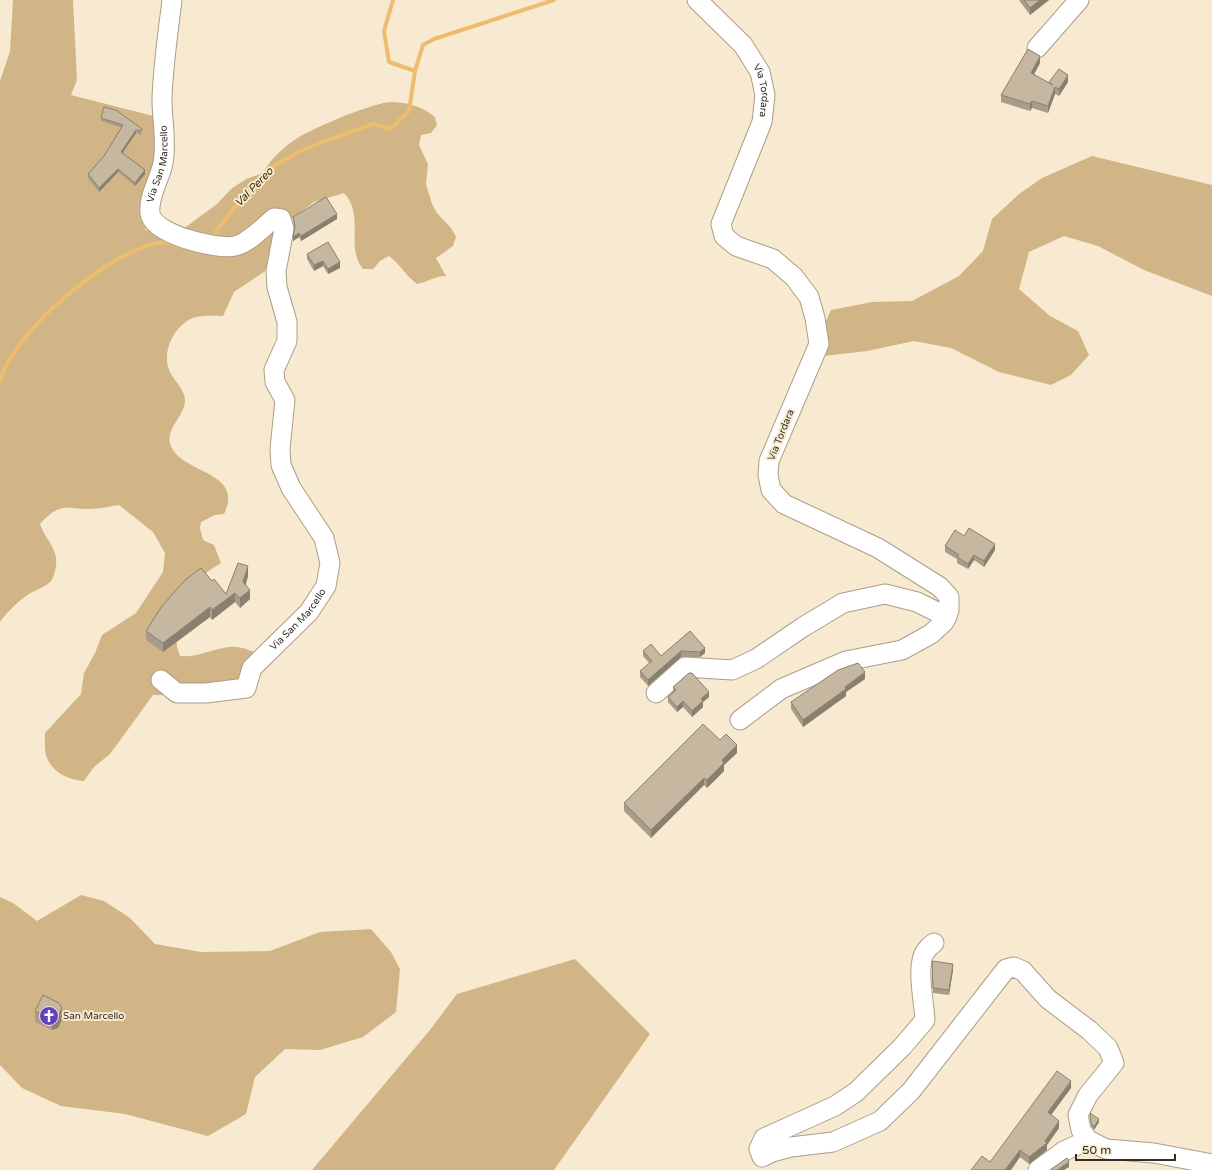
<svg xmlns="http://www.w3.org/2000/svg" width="1212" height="1170" font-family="'Varela Round',sans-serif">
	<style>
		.green { fill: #d1b586 }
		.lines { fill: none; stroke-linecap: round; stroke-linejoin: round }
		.stream { stroke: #ebbd6d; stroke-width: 4 }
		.minor-casing { stroke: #ac9e87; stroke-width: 21 }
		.minor { stroke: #fff; stroke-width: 19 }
		.wall { fill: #a99d8a }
		.shaded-wall { fill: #8a8070 }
		.building { fill: #c5b7a0; stroke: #8a8070 }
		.labels { text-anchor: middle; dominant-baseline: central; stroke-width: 4; stroke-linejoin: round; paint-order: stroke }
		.street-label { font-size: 10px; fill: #342f25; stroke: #f8e9d1 }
		.poi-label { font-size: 10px; fill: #342f25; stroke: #f8e9d1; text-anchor: start }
		.water-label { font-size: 11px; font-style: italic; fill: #3f2d08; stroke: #f8e9d1 }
	</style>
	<rect width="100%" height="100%" fill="#f8e9d1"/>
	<g class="green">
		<path d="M13 0H73L77 80 71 95 165 119 175 151 145 230 179 232 217 204 231 189 246 179 263 173C270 159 286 145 299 137 316 127 376 101 393 102 411 103 422 107 435 117L437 125 431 133 421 135 419 145 428 164 426 184 432 204 437 213 451 228 456 237 453 246 436 258 446 276C435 276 428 282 417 284 406 276 400 264 389 256L380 261 373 269H363C345 248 365 215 344 193L314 202 279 228 280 261 234 292 223 316C214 316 201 315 193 318 173 326 160 355 171 374 176 383 185 390 185 401 185 416 164 429 171 446 182 474 245 471 224 514L215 515 201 522 200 528 203 540 214 545 221 563 207 572 202 590 176 630 177 647 180 656C198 658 211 649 229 647 240 646 250 650 259 654L266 669 237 695H153L110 754 94 767 84 781C69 780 53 773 47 758 44 750 45 740 45 733L81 694 84 673 95 653 102 635 136 613 163 572 165 553 153 532 119 505C110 506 100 509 91 509 65 509 61 501 40 524 44 536 53 544 56 557 57 563 55 576 51 581 46 587 35 590 29 594 17 602 8 611 0 622V81L10 51Z"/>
		<polygon points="1092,156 1212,185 1212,296 1144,270 1098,246 1064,236 1029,252 1019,289 1050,316 1078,331 1089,355 1071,375 1051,385 999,372 951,348 914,341 867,351 824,356 822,330 831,310 872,302 912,301 959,276 983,251 992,219 1019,194 1042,178"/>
		<polygon points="81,895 104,901 130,918 155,944 201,952 270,951 320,932 371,929 391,952 400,969 396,1012 363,1037 320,1050 285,1049 255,1077 246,1114 208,1136 125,1114 61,1106 22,1088 0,1065 0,897 13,903 37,921"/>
		<polygon points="575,959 650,1034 554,1170 312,1170 430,1030 457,994"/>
	</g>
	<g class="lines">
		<g class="stream">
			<polyline points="393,0 384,31 389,62 415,71"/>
			<polyline points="212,241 217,230 236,206 276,165 298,152 320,143 373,124 390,129 409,111 415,71 423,45 434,39 554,0"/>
			<path d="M0 381C15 330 106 254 157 243 163 242 170 243 176 244"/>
		</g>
		<defs>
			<g id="minor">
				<path id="s1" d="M697 0 743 45 760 72 765 95 762 122 721 224 724 236 736 246 773 259 794 277 809 297 815 318 819 344 769 461 768 475 771 490 784 504 878 548 940 587 949 597V610L944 622 931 634 902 650 846 661 781 689 740 720"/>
				<polyline points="1037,48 1079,0"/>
				<path id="s2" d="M161 680 177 693H206L246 688 252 668 309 612 326 586 330 563 324 538 291 488 281 465 280 449 285 400 275 382 274 370 287 341V322L277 287 276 271 284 229 281 219 274 218C263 227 249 243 235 246 216 250 152 234 150 213 148 196 160 179 163 163 167 142 162 120 162 99 163 66 168 33 172 0"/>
				<polyline points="656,693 685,667 732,670 756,659 803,627 843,603 885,594 917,602 947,617"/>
				<path d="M934 943C931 945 927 949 925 952 916 967 924 1001 925 1020L902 1047 856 1092 835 1106 764 1138 759 1149 762 1157 772 1152 791 1147 833 1142 880 1121 911 1091 1006 969 1014 967 1023 971 1048 999 1089 1030 1108 1048 1114 1063 1088 1095 1078 1115 1081 1130 1088 1140 1106 1149 1154 1153 1212 1164"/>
				<polyline points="1038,1170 1064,1151 1088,1140"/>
			</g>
		</defs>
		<use href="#minor" class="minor-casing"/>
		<use href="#minor" class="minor"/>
	</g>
	<g class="wall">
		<polygon points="1019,0 1049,0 1030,15"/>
		<polygon points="1040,63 1034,74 1049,83 1068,82 1059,96 1055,94 1048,113 1032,108 1030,111 1001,102 1001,95"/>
		<polygon points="104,107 142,132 141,135 136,133 123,153 145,174 135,186 118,172 99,192 88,178 88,174 104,156 122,128 101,121 101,118"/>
		<polygon points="293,217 337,219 301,241 299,237 293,241 294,228"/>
		<polygon points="307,254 340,268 328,274 323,266 314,271 307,259"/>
		<polygon points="964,536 995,550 984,567 974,560 968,569 957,563 957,559 945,552 945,546"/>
		<polygon points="248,576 246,584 250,599 240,608 235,602 212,620 210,617 163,652 146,640 146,631 226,594"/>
		<polygon points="690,631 705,653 700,657 681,657 648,686 640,677 640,671 650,664 643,656 643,651 661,656"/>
		<polygon points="865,679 846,692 846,696 803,727 791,709 791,702"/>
		<polygon points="673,687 709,697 703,702 703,707 692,717 683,707 677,712 668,702 668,697 673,692"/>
		<polygon points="720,740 737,753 724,765 724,771 707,788 704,785 651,838 624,811 624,803"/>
		<polygon points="932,961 953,970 949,995 933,993"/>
		<polygon points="35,1011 62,1019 58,1028 52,1030 35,1022"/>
		<polygon points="1071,1088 1051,1115 1059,1128 1047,1145 1047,1150 1029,1164 1020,1157 990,1162"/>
		<polygon points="1090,1113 1099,1122 1094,1130 1091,1126"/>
	</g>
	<g class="shaded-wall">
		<polygon points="1040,0 1049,0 1030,15 1030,8"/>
		<polygon points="1040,56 1040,63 1031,80 1031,73"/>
		<polygon points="1068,75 1068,82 1059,96 1059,89"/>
		<polygon points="1055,87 1055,94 1048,113 1048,106"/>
		<polygon points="1032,101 1032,108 1030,111 1030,104"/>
		<polygon points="136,130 136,133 121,155 121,152"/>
		<polygon points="118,169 118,172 99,192 99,188"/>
		<polygon points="145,170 145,174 135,186 135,183"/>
		<polygon points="337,214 337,219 301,241 301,236"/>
		<polygon points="299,233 299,237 293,241 293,237"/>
		<polygon points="323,261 323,266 314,271 314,265"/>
		<polygon points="340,262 340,268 328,274 328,269"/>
		<polygon points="995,544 995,550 984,567 984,561"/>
		<polygon points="974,555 974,560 968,569 968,564"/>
		<polygon points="248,566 248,576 243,592 243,582"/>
		<polygon points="250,590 250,599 240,608 240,598"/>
		<polygon points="235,593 235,602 212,620 212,610"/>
		<polygon points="210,607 210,617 163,652 163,643"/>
		<polygon points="705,648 705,653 700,657 700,652"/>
		<polygon points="681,651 681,657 648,686 648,680"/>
		<polygon points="865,672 865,679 846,692 846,696 803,727 803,720 845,687"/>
		<polygon points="709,692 709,697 703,702 703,707 692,717 692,711 701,699"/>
		<polygon points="683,701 683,707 677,712 677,707"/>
		<polygon points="737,745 737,753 724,765 724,771 707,788 707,780 722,760"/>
		<polygon points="704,778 704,785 651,838 651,830"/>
		<polygon points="953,964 953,970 949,995 949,990"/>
		<polygon points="62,1008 62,1019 58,1028 52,1030 52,1019"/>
		<polygon points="1071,1081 1071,1088 1048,1119 1048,1112"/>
		<polygon points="1099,1119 1099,1122 1094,1130 1094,1127"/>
		<polygon points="1059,1121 1059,1128 1047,1145 1047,1150 1029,1164 1029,1157 1045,1141"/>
		<polygon points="1020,1150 1020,1157 1011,1170 1005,1170"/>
		<polygon points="1069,1162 1069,1167 1064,1170 1057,1170"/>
	</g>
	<g class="building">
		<polygon points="1024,0 1040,0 1030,8"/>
		<polygon points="1028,49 1040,56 1031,73 1053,85 1049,82 1059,69 1068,75 1059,89 1055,87 1048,106 1032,101 1030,104 1001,95"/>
		<polygon points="104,107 116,110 142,129 141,131 136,130 121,152 145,170 135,183 118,169 99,188 88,174 104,156 123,125 101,118"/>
		<polygon points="326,197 337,214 301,236 299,233 293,237 295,226 293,217"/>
		<polygon points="328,242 340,262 328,269 323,261 314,265 307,254"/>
		<polygon points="969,528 995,544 984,561 974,555 968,564 957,557 959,555 945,546 955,530 964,536"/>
		<polygon points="238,563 248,566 243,582 250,590 240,598 235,593 212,610 210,607 163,643 146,631 162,606 185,580 201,568 212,581 214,579 226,594"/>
		<polygon points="690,631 705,648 700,652 681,651 648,680 640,671 652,661 643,651 651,644 661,656"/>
		<polygon points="858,663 865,672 845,687 846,689 803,720 791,702 838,670"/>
		<polygon points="689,673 692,673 709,692 701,699 703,701 692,711 683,701 677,707 668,697 676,690 673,687"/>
		<polygon points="703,724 720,740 726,734 737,745 722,760 724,763 707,780 704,778 651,830 624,803"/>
		<polygon points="932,961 953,964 949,990 933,988"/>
		<polygon points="43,995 59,1003 62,1008 58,1017 52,1019 35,1011"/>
		<polygon points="1057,1071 1071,1081 1048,1112 1059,1121 1045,1141 1047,1143 1029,1157 1020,1150 1005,1170 971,1170 982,1156 990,1162"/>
		<polygon points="1090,1113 1099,1119 1094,1127 1091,1123"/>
		<polygon points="1067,1158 1069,1162 1057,1170 1050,1170"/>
	</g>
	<defs>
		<symbol id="church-disc" viewBox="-11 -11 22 22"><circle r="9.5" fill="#6242ba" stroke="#f8e9d1"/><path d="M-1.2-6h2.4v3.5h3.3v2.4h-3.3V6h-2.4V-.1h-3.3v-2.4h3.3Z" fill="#fff"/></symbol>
	</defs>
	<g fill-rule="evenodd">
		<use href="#church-disc" x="38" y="1005" width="22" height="22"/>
	</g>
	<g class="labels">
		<g class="street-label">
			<text stroke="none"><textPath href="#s1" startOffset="115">Via Tordara</textPath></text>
			<text stroke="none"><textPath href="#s2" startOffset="812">Via San Marcello</textPath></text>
			<text transform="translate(781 435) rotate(-68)">Via Tordara</text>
			<text stroke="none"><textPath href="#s2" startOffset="178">Via San Marcello</textPath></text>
		</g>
		<g class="poi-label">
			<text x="63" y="1016">San Marcello</text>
		</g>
		<g class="water-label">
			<text transform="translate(254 187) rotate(-46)">Val Pereo</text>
		</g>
	</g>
	<path d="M1076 1154v6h99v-6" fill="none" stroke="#342f25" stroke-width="2"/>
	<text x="1082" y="1154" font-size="12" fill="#342f25" stroke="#f8e9d1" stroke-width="3" paint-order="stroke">50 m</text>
</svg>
